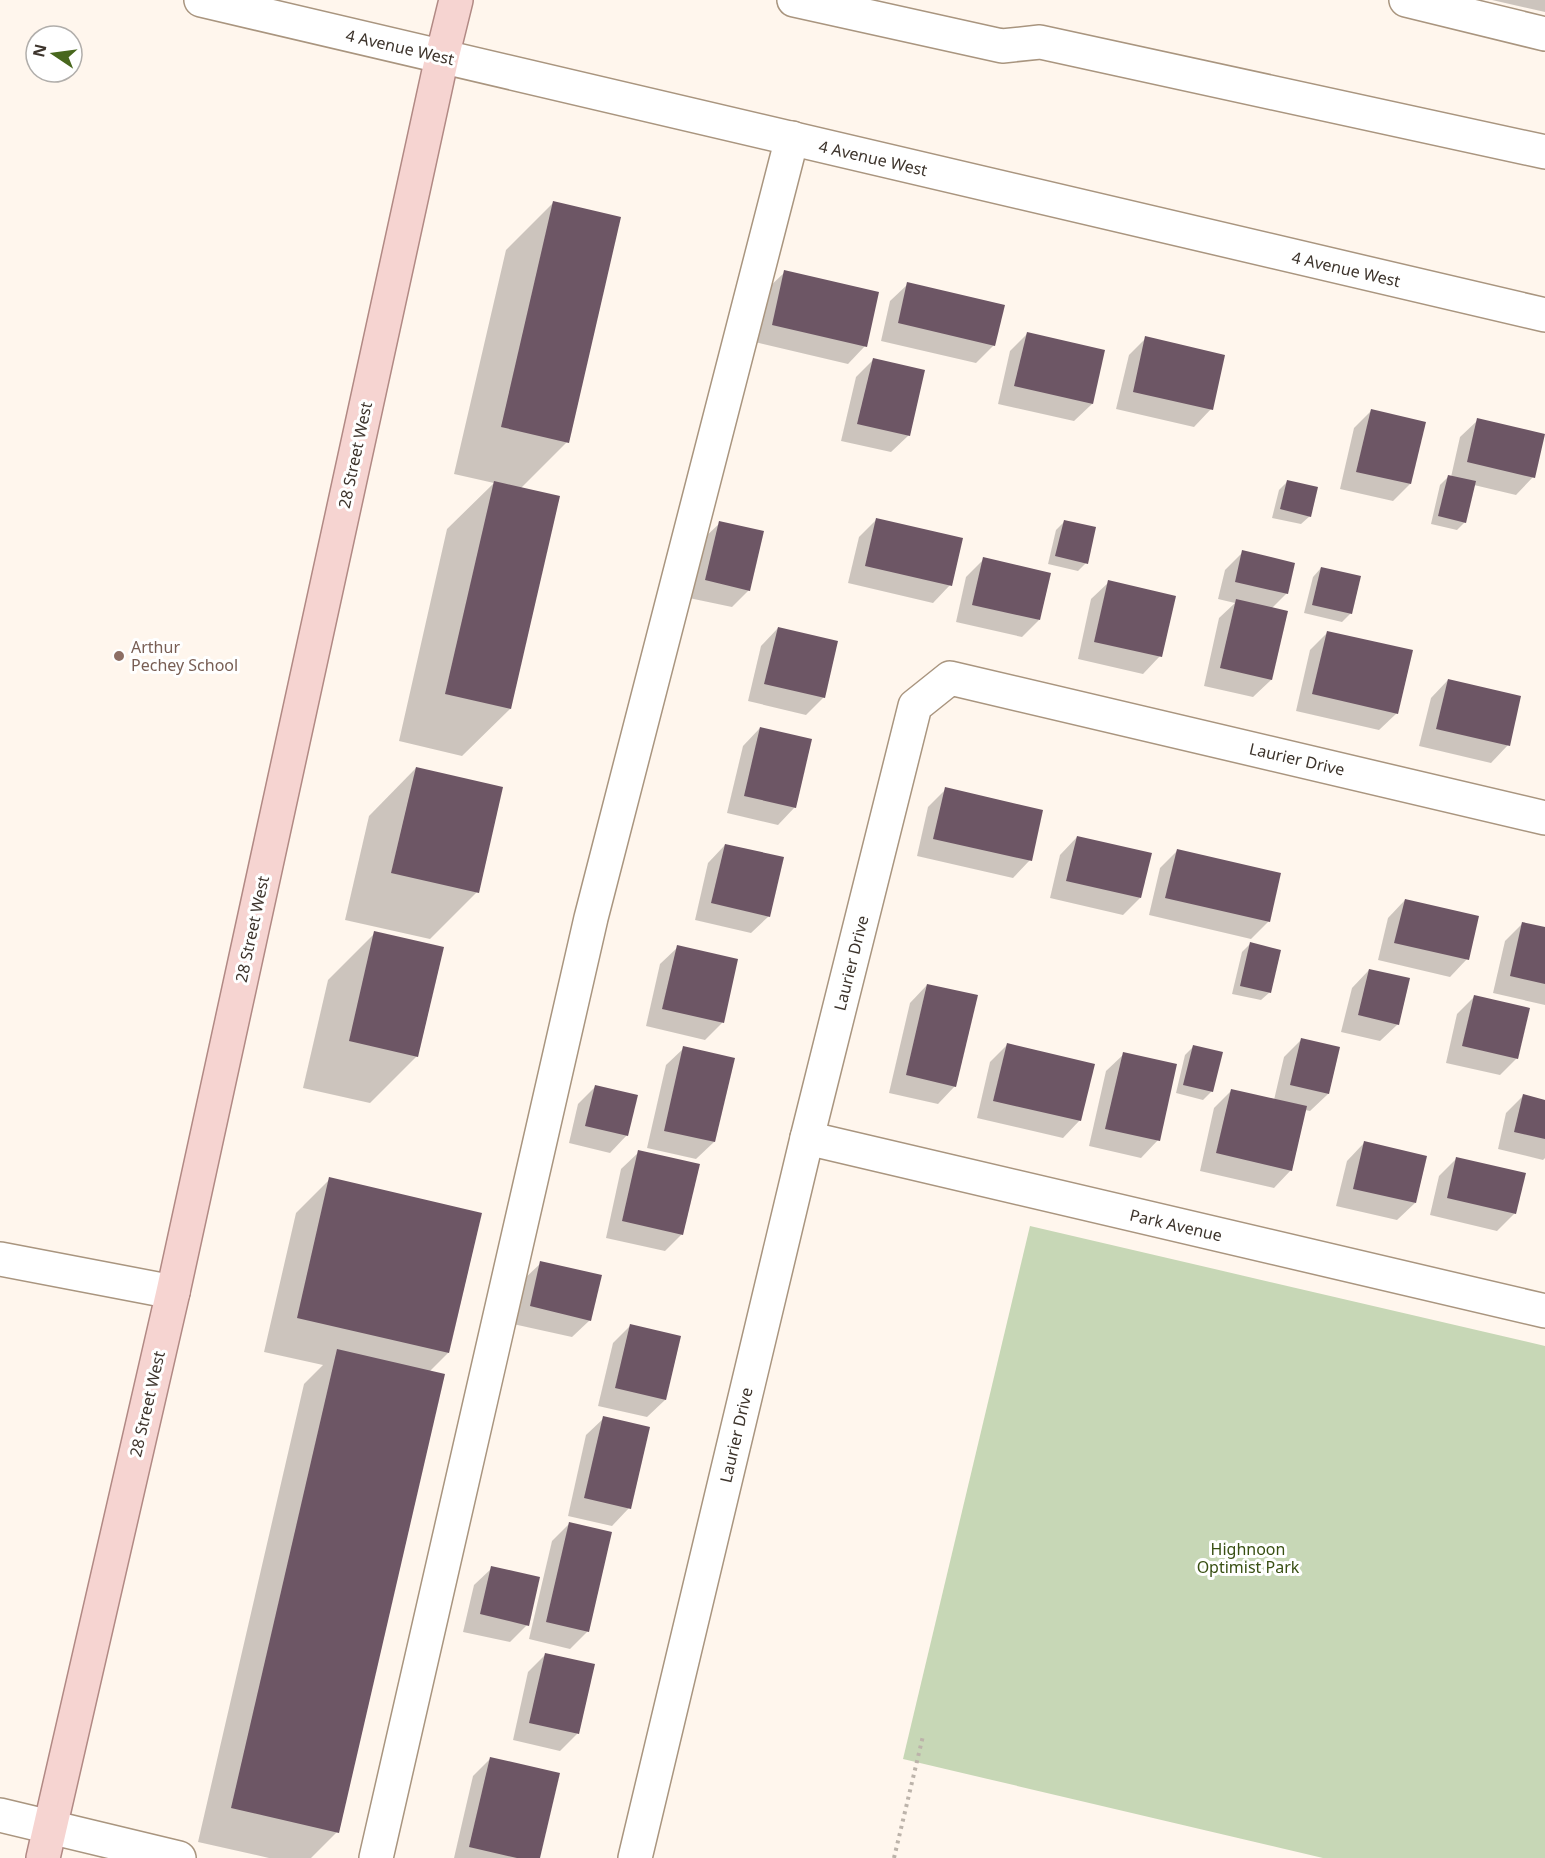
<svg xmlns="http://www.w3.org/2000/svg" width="1545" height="1858" font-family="'Noto Sans',sans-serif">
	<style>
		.green { fill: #c7d7b6 }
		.shadow { fill: #0003 }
		.building { fill: #6d5665 }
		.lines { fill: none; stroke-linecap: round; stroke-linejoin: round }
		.minor-casing { stroke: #a9957f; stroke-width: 36 }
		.major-casing { stroke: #b18984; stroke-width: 36 }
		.path { stroke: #bcb3aa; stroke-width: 4; stroke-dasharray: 3 4.5; stroke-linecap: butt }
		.minor { stroke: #fff; stroke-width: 33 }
		.major { stroke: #f6d4d1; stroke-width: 33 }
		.education-dot { fill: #8d6e63; stroke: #fff; stroke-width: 2 }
		.labels { text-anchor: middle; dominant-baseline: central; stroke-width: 6; stroke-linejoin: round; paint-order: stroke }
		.street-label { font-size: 16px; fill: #3d342c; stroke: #fff }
		.education-label { font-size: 16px; fill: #785e54; stroke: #fff; text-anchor: start }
		.park-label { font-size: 16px; fill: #384f12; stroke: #fff }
	</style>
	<rect width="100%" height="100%" fill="#fff6ed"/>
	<polygon class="green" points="1030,1226 1545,1346 1545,1858 1323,1858 903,1759"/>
	<g class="shadow">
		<polygon points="1492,0 1545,0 1545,12"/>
		<polygon points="553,203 567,442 521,488 510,709 462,756 399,741 447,529 494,483 454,474 506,250"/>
		<polygon points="785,272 865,346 848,364 755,342 767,289"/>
		<polygon points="908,284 994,345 976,363 881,341 890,301"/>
		<polygon points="1027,334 1104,352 1092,404 1074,421 998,404 1010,351"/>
		<polygon points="1146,338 1211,409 1194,427 1116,409 1129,355"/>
		<polygon points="873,360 909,435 891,452 841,441 856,377"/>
		<polygon points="1371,411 1410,484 1393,501 1340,489 1354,428"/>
		<polygon points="1478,420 1533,477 1516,495 1474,485 1465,522 1457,530 1431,524 1440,485 1448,477 1451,477 1460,437"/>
		<polygon points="1287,482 1310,516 1301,524 1272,518 1279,490"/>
		<polygon points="876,520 950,585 933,603 848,583 859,537"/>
		<polygon points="1064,522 1086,563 1078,571 1048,564 1056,530"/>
		<polygon points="720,523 749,590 732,607 689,598 702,540"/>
		<polygon points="1243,552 1287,593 1271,609 1271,680 1253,697 1204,686 1219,618 1235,603 1218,599 1225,570"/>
		<polygon points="984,559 1039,620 1022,637 956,622 966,577"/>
		<polygon points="1321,568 1351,613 1342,622 1304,613 1313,577"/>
		<polygon points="1109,582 1160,656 1143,674 1078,659 1091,599"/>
		<polygon points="778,628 824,697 806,715 748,701 761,646"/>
		<polygon points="1328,632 1397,713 1379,730 1296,711 1310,650"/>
		<polygon points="1448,680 1508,745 1491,763 1419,746 1431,698"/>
		<polygon points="760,728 795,807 778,825 727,813 743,746"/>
		<polygon points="416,768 477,892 430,939 345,920 369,816"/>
		<polygon points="946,789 1030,860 1013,878 917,856 928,807"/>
		<polygon points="1077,837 1140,898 1123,915 1050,898 1060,855"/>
		<polygon points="725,845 769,916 751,933 695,920 708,863"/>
		<polygon points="1177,851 1269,921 1251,939 1149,915 1160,868"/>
		<polygon points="1405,900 1467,959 1450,977 1378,960 1388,918"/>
		<polygon points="1523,923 1545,928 1545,1005 1493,993 1505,941"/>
		<polygon points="375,933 417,1056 370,1103 303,1088 328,980"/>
		<polygon points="1250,944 1270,992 1261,1000 1232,994 1242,952"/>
		<polygon points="678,947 737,960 722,1023 705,1040 646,1026 660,964"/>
		<polygon points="1369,970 1398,1024 1380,1041 1341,1032 1352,988"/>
		<polygon points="927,985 955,1086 938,1104 889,1093 910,1003"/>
		<polygon points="1474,997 1517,1058 1500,1075 1446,1063 1457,1014"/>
		<polygon points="1301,1040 1328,1094 1310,1111 1305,1110 1291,1170 1274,1188 1200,1171 1214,1108 1232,1090 1274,1100 1284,1057"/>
		<polygon points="1007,1045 1080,1120 1063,1138 977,1118 990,1062"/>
		<polygon points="1193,1047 1212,1091 1203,1100 1176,1093 1185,1055"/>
		<polygon points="684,1048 714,1142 696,1159 647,1148 666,1065"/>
		<polygon points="1124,1054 1158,1140 1141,1158 1089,1146 1106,1071"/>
		<polygon points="595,1087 627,1135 610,1153 569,1143 578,1104"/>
		<polygon points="1523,1096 1545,1101 1545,1158 1543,1160 1498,1149 1506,1113"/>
		<polygon points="1364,1143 1415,1203 1397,1220 1336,1206 1347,1161"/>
		<polygon points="639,1152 682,1234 665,1251 606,1238 621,1169"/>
		<polygon points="1457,1158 1515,1213 1497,1231 1430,1215 1439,1176"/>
		<polygon points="330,1179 448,1353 429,1372 337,1832 311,1858 269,1858 198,1842 304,1384 323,1365 264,1352 296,1213"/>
		<polygon points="541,1263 590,1320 572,1337 513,1324 523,1280"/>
		<polygon points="630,1326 665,1400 647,1417 598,1406 613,1343"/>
		<polygon points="604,1418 629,1508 612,1526 568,1516 586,1435"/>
		<polygon points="569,1524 588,1631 570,1649 529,1639 552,1541"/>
		<polygon points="492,1568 527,1625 510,1642 463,1632 474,1585"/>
		<polygon points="546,1654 577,1734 560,1751 513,1740 528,1672"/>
		<polygon points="490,1759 539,1858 454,1858 473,1776"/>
	</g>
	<g class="building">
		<polygon points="553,201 621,217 569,443 501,427"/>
		<polygon points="784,270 879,292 867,347 772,325"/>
		<polygon points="907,282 1005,305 995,346 898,323"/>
		<polygon points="1027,332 1105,350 1093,404 1014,386"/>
		<polygon points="1145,336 1225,355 1213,410 1133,392"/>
		<polygon points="873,358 925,370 910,436 857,424"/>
		<polygon points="1371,409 1426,422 1411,484 1356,472"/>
		<polygon points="1477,418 1545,434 1535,478 1467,462"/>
		<polygon points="1448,475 1476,481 1466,523 1438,516"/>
		<polygon points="1287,480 1318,487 1311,517 1280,509"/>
		<polygon points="494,481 560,496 511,709 445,694"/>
		<polygon points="876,518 963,538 952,586 865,566"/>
		<polygon points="1064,520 1096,527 1088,564 1055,556"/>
		<polygon points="719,521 764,531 750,591 705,580"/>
		<polygon points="1242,550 1295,563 1288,594 1235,582"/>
		<polygon points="983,557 1051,573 1040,620 972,605"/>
		<polygon points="1321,567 1361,576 1352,614 1312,605"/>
		<polygon points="1108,580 1176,596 1162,657 1094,642"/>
		<polygon points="1236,599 1288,611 1272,680 1220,668"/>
		<polygon points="778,627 838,641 825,698 764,684"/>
		<polygon points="1327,631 1413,650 1398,714 1312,694"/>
		<polygon points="1448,679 1521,696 1510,746 1436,729"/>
		<polygon points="760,727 812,739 796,808 744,796"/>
		<polygon points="416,767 503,787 479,893 391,873"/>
		<polygon points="945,787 1043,810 1032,861 933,839"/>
		<polygon points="1077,836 1152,853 1141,898 1066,881"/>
		<polygon points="725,844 784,857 770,917 711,903"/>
		<polygon points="1177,849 1281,873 1270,922 1165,898"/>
		<polygon points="1405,899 1479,916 1469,960 1394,943"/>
		<polygon points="1522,922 1545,927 1545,984 1510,976"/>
		<polygon points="374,931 444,947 418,1057 349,1041"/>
		<polygon points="1250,942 1281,950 1271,993 1240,986"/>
		<polygon points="677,945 738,959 724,1023 662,1009"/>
		<polygon points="1369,969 1410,978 1399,1025 1358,1015"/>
		<polygon points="927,984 978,995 956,1087 906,1075"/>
		<polygon points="1474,995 1530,1008 1518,1059 1462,1046"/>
		<polygon points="1301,1038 1340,1047 1329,1094 1290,1085"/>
		<polygon points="1007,1043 1095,1064 1081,1121 993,1101"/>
		<polygon points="1193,1045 1223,1052 1213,1092 1183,1085"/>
		<polygon points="683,1046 735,1058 715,1142 664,1131"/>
		<polygon points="1123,1052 1177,1064 1160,1141 1105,1129"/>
		<polygon points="595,1085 638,1095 628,1136 585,1126"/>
		<polygon points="1231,1089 1307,1106 1292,1171 1216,1153"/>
		<polygon points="1523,1094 1545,1100 1545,1139 1514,1132"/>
		<polygon points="1364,1141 1427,1156 1416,1203 1353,1189"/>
		<polygon points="638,1150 700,1164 683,1235 622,1221"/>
		<polygon points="1456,1157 1526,1173 1516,1214 1447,1198"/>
		<polygon points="329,1177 482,1213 449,1353 297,1318"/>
		<polygon points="540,1261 602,1275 591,1321 530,1306"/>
		<polygon points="630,1324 681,1336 666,1400 615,1388"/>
		<polygon points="337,1349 445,1374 339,1833 231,1808"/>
		<polygon points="603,1416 650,1427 631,1509 584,1498"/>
		<polygon points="569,1522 612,1532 589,1632 546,1622"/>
		<polygon points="491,1566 540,1577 529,1626 480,1614"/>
		<polygon points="545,1653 595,1664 579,1734 529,1723"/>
		<polygon points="490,1757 560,1773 540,1858 517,1858 469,1847"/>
	</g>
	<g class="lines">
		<defs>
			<g id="minor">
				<polyline points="201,0 1545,315"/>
				<polyline points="794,0 1002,46 1040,42 1545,152"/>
				<polyline points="1406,0 1545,34"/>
				<polyline points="807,1138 1545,1311"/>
				<polyline points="0,1259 173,1292"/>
				<polyline points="0,1815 179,1858"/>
				<polyline points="376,1858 591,918 792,138"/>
				<polyline points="635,1858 807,1138 915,706 950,678 1545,818"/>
			</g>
			<polyline id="major" points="43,1858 173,1292 442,57 456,0"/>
		</defs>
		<use href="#minor" class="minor-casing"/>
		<use href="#major" class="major-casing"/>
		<polyline class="path" points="894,1858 923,1736"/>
		<use href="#minor" class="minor"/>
		<use href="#major" class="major"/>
	</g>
	<circle class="education-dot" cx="119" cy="656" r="6"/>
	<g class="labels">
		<g class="street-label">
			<text transform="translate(400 47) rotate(13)">4 Avenue West</text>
			<text transform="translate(873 158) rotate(13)">4 Avenue West</text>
			<text transform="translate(1346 269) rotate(13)">4 Avenue West</text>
			<text transform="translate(355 455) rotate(-78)">28 Street West</text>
			<text transform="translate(1297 759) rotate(13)">Laurier Drive</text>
			<text transform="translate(252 929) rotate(-78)">28 Street West</text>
			<text transform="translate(851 963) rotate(-76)">Laurier Drive</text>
			<text transform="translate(1176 1225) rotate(13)">Park Avenue</text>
			<text transform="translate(147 1404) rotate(-77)">28 Street West</text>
			<text transform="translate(736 1435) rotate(-77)">Laurier Drive</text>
		</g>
		<g class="education-label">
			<text x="131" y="647">Arthur<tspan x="131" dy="18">Pechey School</tspan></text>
		</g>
		<g class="park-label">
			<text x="1248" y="1549">Highnoon<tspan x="1248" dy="18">Optimist Park</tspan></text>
		</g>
	</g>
	<g transform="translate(54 54) rotate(283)"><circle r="28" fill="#ffffff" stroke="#b1aeab" stroke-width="1.5"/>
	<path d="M0-4.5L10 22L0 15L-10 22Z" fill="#48671d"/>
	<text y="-9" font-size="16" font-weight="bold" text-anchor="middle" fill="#3d342c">N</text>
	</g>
</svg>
